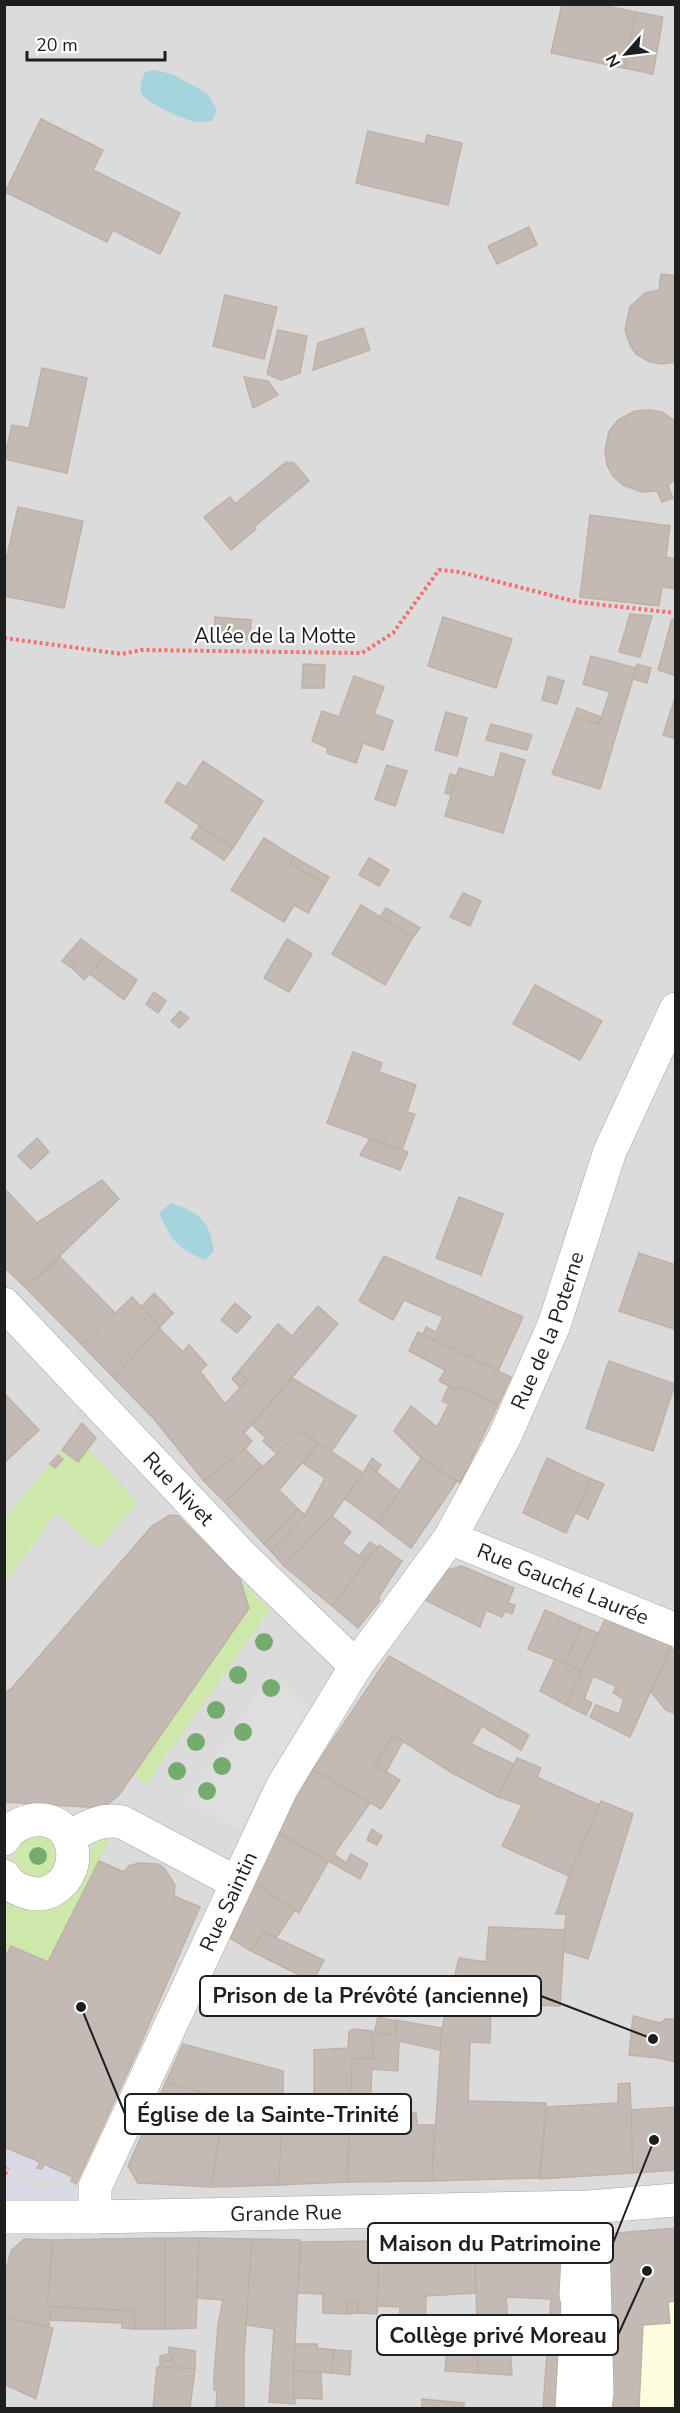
<svg xmlns="http://www.w3.org/2000/svg" width="680" height="2413" font-family="'Nunito Sans',sans-serif">
	<style>
		.residential { fill: #dcdbdb }
		.education { fill: #fefcde }
		.grass { fill: #cee8ab }
		.parking { fill: #dedede }
		.plaza { fill: #d8d9e4 }
		.water { fill: #a5d4dc }
		.building { fill: #c3bab4; stroke: #c0b0a7; stroke-width: 1.5 }
		.lines { fill: none; stroke-linecap: round; stroke-linejoin: round }
		.minor-casing { stroke: #a5a5a5; stroke-width: 34 }
		.path { stroke: #f7706d; stroke-width: 4; stroke-dasharray: 3 3; stroke-linecap: butt }
		.minor { stroke: #fff; stroke-width: 33 }
		.tree { fill: #73ac6e }
		.labels { text-anchor: middle; dominant-baseline: central; stroke-width: 4.5; stroke-linejoin: round; paint-order: stroke }
		.street-label { font-size: 21px; fill: #1e1e1e; stroke: #fff }
		.leader { fill: none; stroke: #1e1e1e; stroke-width: 2 }
		.callout-dot { fill: #1e1e1e; stroke: #fff; stroke-width: 2 }
		.callout { fill: #fff; stroke: #1e1e1e; stroke-width: 2 }
		.callout-label { font-size: 22px; text-anchor: middle; font-weight: bold; fill: #1e1e1e }
	</style>
	<rect width="100%" height="100%" fill="#efeae4"/>
	<rect class="residential" x="5" y="5" width="670" height="2403"/>
	<polygon class="education" points="675,2228 675,2408 595,2408 593,2235"/>
	<g class="grass">
		<polygon points="88,1448 137,1502 133,1508 97,1548 56,1513 5,1583 5,1518 50,1464 56,1467 62,1459 58,1455 62,1450 78,1462"/>
		<polygon points="240,1579 270,1610 146,1785 134,1774 249,1609"/>
		<path d="M41 1833 60 1848 51 1878 29 1880C15 1866 6 1859 21 1839Z"/>
		<polygon points="113,1833 48,1962 12,1946 5,1961 5,1897 85,1856 104,1836"/>
	</g>
	<polygon class="parking" points="268,1675 312,1707 240,1830 187,1801"/>
	<g class="plaza">
		<polygon points="4,2147 40,2162 38,2168 42,2169 44,2164 73,2177 71,2181 42,2182 5,2167"/>
		<polygon points="4,2174 38,2188 69,2185 75,2187 72,2198 5,2199"/>
	</g>
	<g class="water">
		<path d="M153 70 172 74 207 93 217 110 212 121C207 121 202 123 197 122 186 121 148 104 142 94 138 87 142 79 145 72Z"/>
		<path d="M171 1203C200 1213 209 1220 214 1251L205 1260C177 1248 171 1240 159 1213Z"/>
	</g>
	<g class="building">
		<polygon points="562,4 597,4 636,12 624,68 551,53"/>
		<polygon points="636,12 663,17 653,74 624,68"/>
		<polygon points="41,119 103,150 93,170 180,213 160,254 113,230 107,242 5,192"/>
		<polygon points="368,131 425,144 427,135 462,143 448,205 356,183"/>
		<polygon points="529,227 537,245 497,264 488,246"/>
		<polygon points="661,274 676,276 676,362 662,364 650,362 636,354 630,345 625,330 630,307 645,293 659,290"/>
		<polygon points="225,295 277,307 264,359 213,346"/>
		<polygon points="363,328 370,350 313,370 318,343"/>
		<polygon points="278,330 307,336 300,373 281,380 267,374"/>
		<polygon points="42,368 87,378 67,473 4,459 12,425 29,428"/>
		<polygon points="244,377 268,381 278,395 253,408"/>
		<polygon points="649,410 662,412 676,422 676,478 668,486 673,498 662,502 657,491 642,492 623,485 613,476 607,465 605,451 609,431 618,420 635,411"/>
		<polygon points="286,462 294,463 309,481 254,527 256,529 231,550 204,517 230,497 235,504"/>
		<polygon points="18,507 83,521 64,608 4,596 4,569"/>
		<polygon points="590,515 670,526 666,557 676,559 676,589 662,587 659,606 580,597"/>
		<polygon points="630,614 652,616 640,657 619,652"/>
		<polygon points="215,617 251,620 250,640 214,638"/>
		<polygon points="443,617 512,639 496,688 428,666"/>
		<polygon points="672,619 676,620 676,676 658,670"/>
		<polygon points="591,656 636,668 600,789 552,774 574,716 599,724 610,692 583,684"/>
		<polygon points="303,664 325,665 324,688 302,688"/>
		<polygon points="637,664 651,668 647,683 633,679"/>
		<polygon points="354,676 384,687 374,714 393,721 383,750 363,743 356,763 327,753 328,748 312,741 322,711 339,717"/>
		<polygon points="548,676 564,681 557,704 542,700"/>
		<polygon points="676,695 676,739 663,735"/>
		<polygon points="577,708 601,717 599,724 574,716"/>
		<polygon points="446,712 467,718 457,756 435,750"/>
		<polygon points="491,724 532,735 527,750 486,740"/>
		<polygon points="501,753 525,760 503,833 445,816 459,768 494,778"/>
		<polygon points="203,761 263,801 233,848 165,802 178,782 186,787"/>
		<polygon points="387,765 407,771 395,806 375,799"/>
		<polygon points="450,774 457,776 451,795 445,793"/>
		<polygon points="199,826 233,848 224,860 191,838"/>
		<polygon points="264,838 294,857 290,863 325,884 308,913 294,905 284,922 231,890"/>
		<polygon points="294,857 329,877 325,884 290,863"/>
		<polygon points="369,858 389,870 379,886 359,875"/>
		<polygon points="463,893 481,901 470,926 450,917"/>
		<polygon points="361,905 413,937 385,985 332,954"/>
		<polygon points="386,908 420,928 413,937 380,917"/>
		<polygon points="81,939 105,957 84,980 73,969 76,965 66,956"/>
		<polygon points="287,939 312,954 289,992 264,978"/>
		<polygon points="66,956 76,965 73,969 62,961"/>
		<polygon points="105,957 137,980 124,1000 90,974"/>
		<polygon points="535,985 602,1021 580,1060 513,1024"/>
		<polygon points="154,992 166,1001 158,1013 146,1004"/>
		<polygon points="180,1011 189,1018 179,1028 171,1021"/>
		<polygon points="353,1052 382,1063 379,1072 416,1085 407,1112 415,1114 402,1150 327,1123"/>
		<polygon points="37,1138 49,1152 31,1169 18,1156"/>
		<polygon points="370,1139 408,1152 400,1170 360,1155"/>
		<polygon points="102,1180 119,1199 26,1288 4,1267 4,1194 7,1191 37,1223"/>
		<polygon points="459,1197 503,1214 481,1275 436,1258"/>
		<polygon points="639,1253 676,1265 674,1329 619,1311"/>
		<polygon points="384,1256 523,1317 498,1371 423,1335 426,1327 436,1332 443,1317 404,1300 393,1320 359,1301"/>
		<polygon points="60,1257 116,1314 82,1345 26,1288"/>
		<polygon points="154,1293 173,1313 160,1327 141,1307"/>
		<polygon points="132,1297 160,1327 114,1378 82,1345"/>
		<polygon points="235,1303 251,1317 237,1333 221,1320"/>
		<polygon points="318,1306 338,1324 244,1433 252,1441 245,1449 204,1481 154,1419 114,1378 159,1328 183,1352 189,1345 207,1365 200,1371 225,1404 247,1380 238,1372 278,1324 292,1336"/>
		<polygon points="418,1332 511,1377 498,1405 458,1386 456,1389 439,1381 445,1370 409,1351"/>
		<polygon points="609,1361 675,1384 653,1451 586,1428"/>
		<polygon points="238,1372 247,1380 240,1387 232,1379"/>
		<polygon points="292,1378 356,1416 331,1452 301,1431 277,1454 263,1441 266,1438 252,1425"/>
		<polygon points="449,1386 456,1389 458,1386 498,1405 460,1483 421,1458 394,1431 411,1406 437,1427 449,1404 442,1401"/>
		<polygon points="4,1393 39,1430 5,1462 4,1462"/>
		<polygon points="82,1423 96,1438 78,1462 62,1450"/>
		<polygon points="301,1431 319,1443 279,1490 298,1509 264,1544 225,1502"/>
		<polygon points="319,1443 363,1473 332,1516 284,1566 271,1551 305,1515 325,1478 303,1463"/>
		<polygon points="245,1449 262,1466 225,1502 204,1481"/>
		<polygon points="58,1455 63,1459 55,1468 50,1464"/>
		<polygon points="372,1458 381,1465 376,1473 368,1465"/>
		<polygon points="421,1458 457,1481 411,1548 378,1523"/>
		<polygon points="547,1458 591,1479 566,1533 523,1513"/>
		<polygon points="368,1465 400,1491 378,1523 345,1499"/>
		<polygon points="591,1479 604,1484 588,1519 576,1513"/>
		<polygon points="298,1509 305,1515 271,1551 264,1544"/>
		<polygon points="170,1515 178,1516 240,1579 249,1608 119,1795 103,1808 4,1802 4,1693 11,1689 152,1526"/>
		<polygon points="332,1516 351,1532 342,1543 366,1561 332,1606 284,1566"/>
		<polygon points="370,1542 377,1547 366,1561 359,1556"/>
		<polygon points="379,1545 402,1561 378,1598 380,1600 358,1628 332,1606"/>
		<polygon points="461,1566 514,1588 508,1603 515,1605 512,1614 505,1611 502,1617 486,1610 480,1627 425,1600 445,1571"/>
		<polygon points="545,1610 581,1626 565,1664 528,1649"/>
		<polygon points="606,1617 672,1644 630,1737 590,1717 596,1705 619,1714 624,1699 613,1693 616,1686 593,1676 584,1699 592,1703 586,1715 566,1705"/>
		<polygon points="581,1626 598,1633 581,1671 565,1664"/>
		<polygon points="671,1648 676,1652 676,1714 666,1710 651,1692"/>
		<polygon points="389,1656 529,1735 521,1750 482,1726 471,1744 514,1764 498,1797 454,1774 393,1735 375,1765 400,1780 381,1809 313,1770"/>
		<polygon points="555,1659 581,1671 566,1705 540,1691"/>
		<polygon points="393,1735 403,1741 386,1772 375,1765"/>
		<polygon points="517,1758 541,1768 537,1777 599,1805 569,1876 502,1846 522,1805 498,1797"/>
		<polygon points="313,1770 370,1803 334,1854 346,1863 351,1854 368,1864 360,1879 277,1832"/>
		<polygon points="601,1801 633,1814 588,1959 563,1951 566,1914 556,1914 569,1876"/>
		<polygon points="372,1829 382,1836 377,1845 367,1840"/>
		<polygon points="277,1832 328,1862 299,1913 255,1884"/>
		<polygon points="99,1861 124,1872 129,1866 139,1863 158,1864 164,1868 175,1885 174,1896 200,1907 137,2052 76,2184 71,2181 73,2177 44,2164 42,2169 37,2168 40,2162 4,2147 4,1961 11,1946 48,1962"/>
		<polygon points="255,1884 295,1910 276,1938 263,1932 251,1951 230,1938"/>
		<polygon points="489,1927 565,1930 560,2006 491,2004 490,2043 470,2042 468,2101 546,2103 539,2178 432,2181 442,2028 459,1958 486,1962"/>
		<polygon points="263,1932 324,1960 313,1982 251,1951"/>
		<polygon points="633,2016 660,2023 666,2019 676,2019 676,2062 659,2058 629,2055"/>
		<polygon points="378,2017 395,2021 397,2036 374,2033"/>
		<polygon points="395,2020 442,2028 440,2050 399,2041 398,2071 372,2069 370,2106 397,2105 397,2099 408,2100 408,2113 416,2113 417,2125 434,2125 432,2181 347,2182 352,2058 373,2059 372,2033 397,2036"/>
		<polygon points="353,2029 372,2031 373,2059 352,2058 347,2182 278,2185 283,2108 314,2107 314,2050 348,2048 349,2032"/>
		<polygon points="183,2044 283,2071 283,2117 278,2185 211,2187 225,2099 166,2082"/>
		<polygon points="166,2082 225,2099 211,2187 138,2183 128,2166"/>
		<polygon points="630,2083 633,2173 540,2179 547,2107 618,2103 618,2084"/>
		<polygon points="676,2107 676,2170 633,2173 631,2110"/>
		<polygon points="676,2228 676,2301 668,2302 670,2323 643,2325 639,2408 595,2408 593,2235"/>
		<polygon points="579,2237 572,2408 543,2408 551,2299 506,2297 512,2375 478,2373 475,2239"/>
		<polygon points="165,2238 199,2238 196,2328 165,2329"/>
		<polygon points="165,2238 165,2329 135,2329 134,2311 47,2306 53,2240"/>
		<polygon points="199,2238 252,2239 244,2356 244,2408 216,2408 217,2390 214,2390 214,2375 218,2325 223,2300 197,2298"/>
		<polygon points="24,2239 53,2240 47,2306 51,2306 49,2327 4,2317 4,2278 11,2251"/>
		<polygon points="252,2239 300,2240 293,2383 295,2404 269,2402 274,2329 246,2325"/>
		<polygon points="475,2239 475,2293 426,2296 425,2324 399,2322 400,2307 377,2306 379,2241"/>
		<polygon points="379,2241 377,2314 358,2313 358,2302 347,2302 347,2314 323,2313 323,2294 298,2293 301,2242"/>
		<polygon points="347,2302 358,2302 358,2313 347,2314"/>
		<polygon points="51,2307 134,2311 135,2329 122,2328 122,2323 50,2320"/>
		<polygon points="4,2317 53,2328 36,2399 4,2384"/>
		<polygon points="449,2329 477,2331 478,2373 445,2371"/>
		<polygon points="295,2344 317,2344 317,2348 334,2350 332,2373 294,2371"/>
		<polygon points="169,2347 195,2351 195,2369 160,2367 160,2361 172,2361 172,2356 169,2354"/>
		<polygon points="334,2350 351,2351 350,2375 332,2373"/>
		<polygon points="169,2354 172,2356 172,2361 160,2361 160,2356"/>
		<polygon points="157,2367 195,2369 190,2408 153,2408"/>
		<polygon points="294,2371 321,2372 322,2399 294,2398"/>
		<polygon points="422,2399 464,2403 464,2408 422,2408"/>
	</g>
	<g class="lines">
		<defs>
			<g id="minor">
				<path id="s1" d="M4 1304 242 1556 356 1666"/>
				<path id="s2" d="M450 1538 676 1630"/>
				<path d="M69 1837C87 1827 101 1818 122 1822L237 1883"/>
				<path d="M4 1839C10 1827 22 1822 34 1820 75 1815 87 1870 53 1890 44 1895 35 1895 26 1892 16 1889 9 1885 4 1876"/>
				<path id="s3" d="M4 2217H95L588 2207 676 2200"/>
				<path id="s4" d="M95 2217V2187L282 1787 356 1666 450 1538 504 1438 554 1325 610 1151 676 1009"/>
				<polyline points="572,2408 578,2302 576,2295 579,2237 593,2235 597,2393 595,2408"/>
			</g>
		</defs>
		<use href="#minor" class="minor-casing"/>
		<g class="path">
			<polyline points="4,638 122,654 141,650 362,653 393,633 439,570 460,572 577,602 676,613"/>
			<polyline points="5,2174 8,2168"/>
		</g>
		<use href="#minor" class="minor"/>
	</g>
	<g class="tree">
		<circle cx="264" cy="1642" r="9"/>
		<circle cx="238" cy="1675" r="9"/>
		<circle cx="271" cy="1688" r="9"/>
		<circle cx="216" cy="1710" r="9"/>
		<circle cx="243" cy="1732" r="9"/>
		<circle cx="196" cy="1742" r="9"/>
		<circle cx="222" cy="1766" r="9"/>
		<circle cx="177" cy="1771" r="9"/>
		<circle cx="207" cy="1791" r="9"/>
		<circle cx="38" cy="1856" r="9"/>
	</g>
	<g class="labels">
		<g class="street-label">
			<text x="275" y="636">Allée de la Motte</text>
			<text stroke="none"><textPath href="#s4" startOffset="1002">Rue de la Poterne</textPath></text>
			<text stroke="none"><textPath href="#s1" startOffset="254">Rue Nivet</textPath></text>
			<text stroke="none"><textPath href="#s2" startOffset="122">Rue Gauché Laurée</textPath></text>
			<text stroke="none"><textPath href="#s4" startOffset="345">Rue Saintin</textPath></text>
			<text stroke="none"><textPath href="#s3" startOffset="282">Grande Rue</textPath></text>
		</g>
	</g>
	<path class="leader" d="M653 2039L541 1996M81 2007L125 2114M654 2140L613 2243M647 2271L618 2335"/>
	<g class="callout-dot">
		<circle cx="653" cy="2039" r="6"/>
		<circle cx="81" cy="2007" r="6"/>
		<circle cx="654" cy="2140" r="6"/>
		<circle cx="647" cy="2271" r="6"/>
	</g>
	<g class="callout">
		<rect x="200" y="1976" width="341" height="40" rx="6"/>
		<rect x="125" y="2094" width="286" height="40" rx="6"/>
		<rect x="368" y="2223" width="245" height="40" rx="6"/>
		<rect x="377" y="2315" width="241" height="40" rx="6"/>
	</g>
	<g class="callout-label">
		<text x="371" y="2003">Prison de la Prévôté (ancienne)</text>
		<text x="268" y="2122">Église de la Sainte-Trinité</text>
		<text x="490" y="2251">Maison du Patrimoine</text>
		<text x="498" y="2343">Collège privé Moreau</text>
	</g>
	<rect width="680" height="2413" fill="none" stroke="#1e1e1e" stroke-width="12"/>
	<g transform="translate(626 54) rotate(242)" stroke="#ffffff" stroke-width="4.5" paint-order="stroke">
	<path d="M0-4.5L10 22L0 15L-10 22Z" fill="#1e1e1e"/>
	<text y="-9" font-size="16" font-weight="bold" text-anchor="middle" fill="#1e1e1e">N</text>
	</g>
	<path d="M27 51v9h138v-9" fill="none" stroke="#1e1e1e" stroke-width="3"/>
	<text x="36" y="51" font-size="18" fill="#1e1e1e" stroke="#ffffff" stroke-width="4.5" paint-order="stroke">20 m</text>
</svg>
